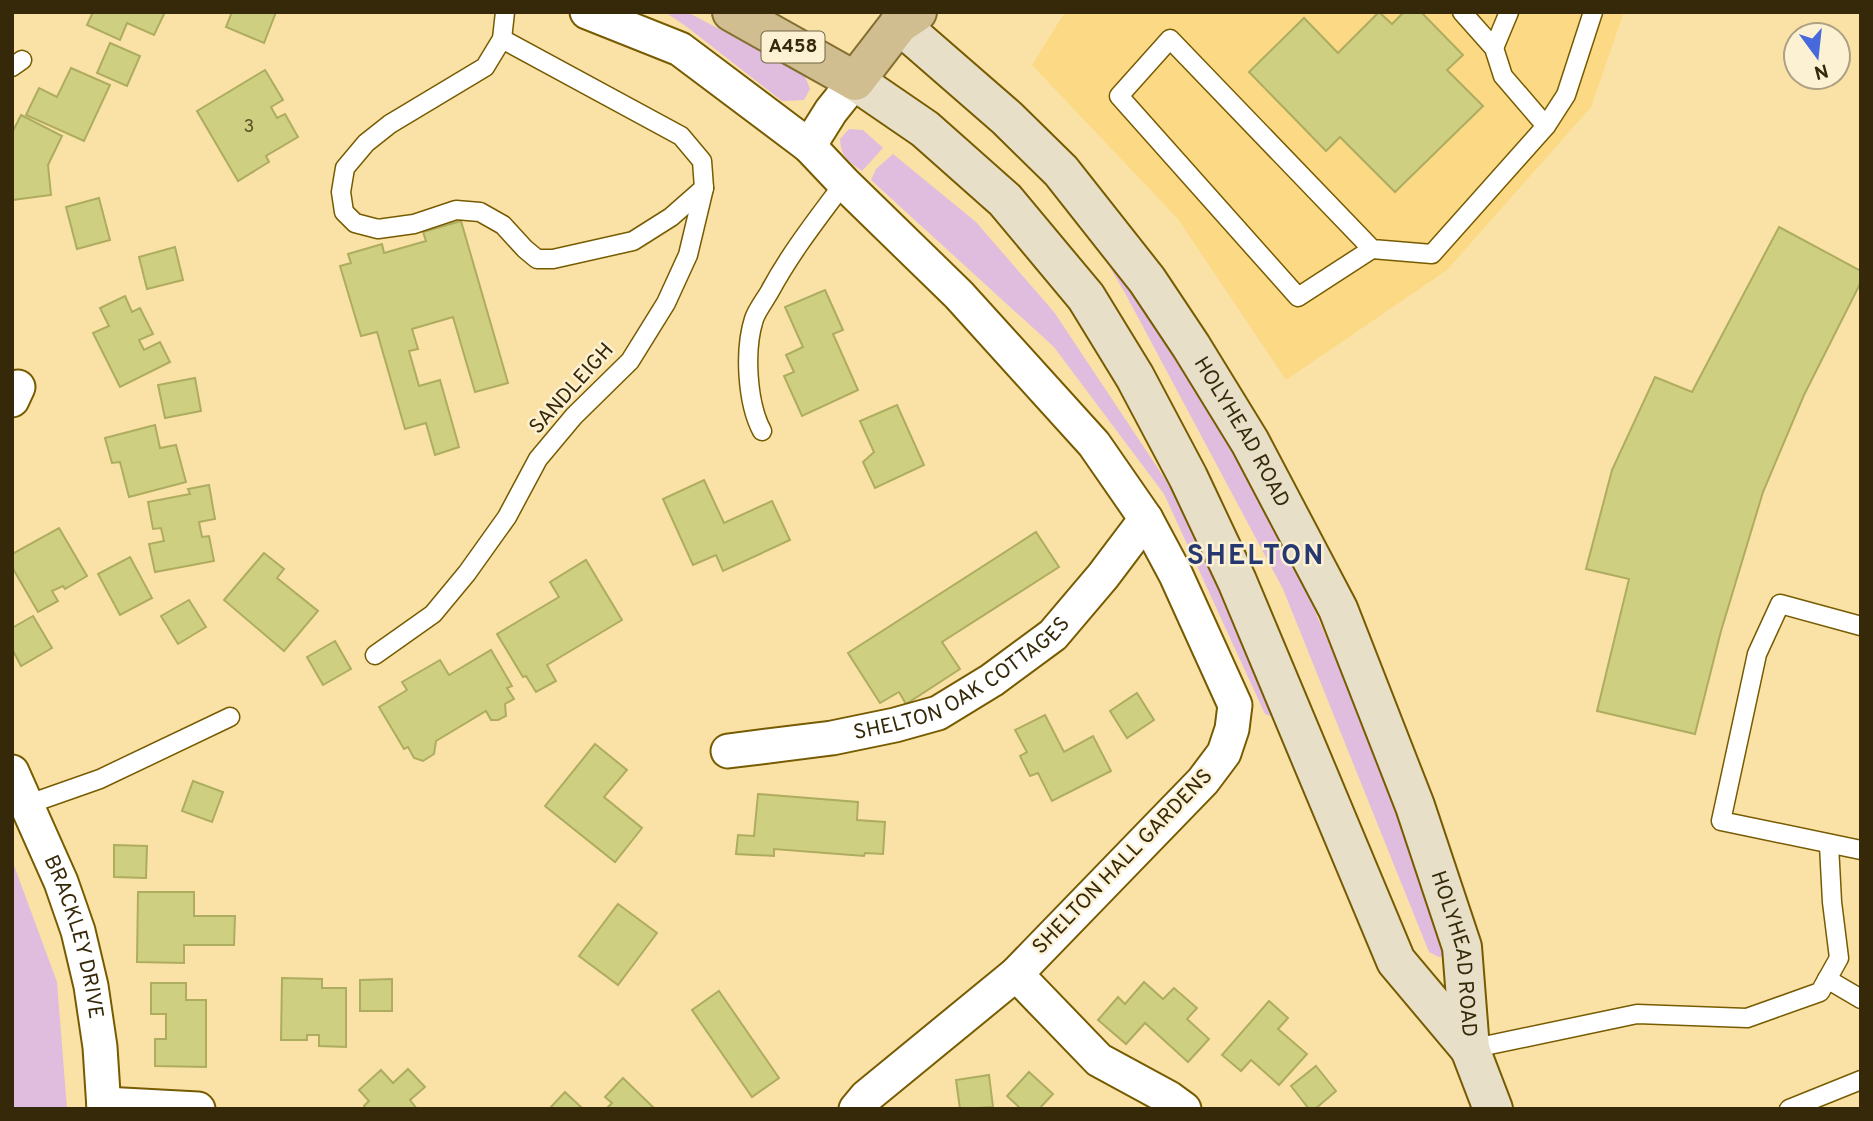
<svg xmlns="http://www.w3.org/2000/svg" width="1873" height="1121" font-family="Overpass,sans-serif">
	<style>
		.built { fill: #fbd985 }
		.green { fill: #e0bcde }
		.building { fill: #cfcf81; stroke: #adac5f; stroke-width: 2 }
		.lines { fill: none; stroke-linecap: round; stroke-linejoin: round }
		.lane-casing { stroke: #775b00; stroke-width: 21 }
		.street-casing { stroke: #775b00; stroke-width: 37 }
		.secondary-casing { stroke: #775b00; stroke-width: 42 }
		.primary-casing { stroke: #856e31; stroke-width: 42 }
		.lane { stroke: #fff; stroke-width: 18 }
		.street { stroke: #fff; stroke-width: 33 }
		.secondary { stroke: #e7dfc8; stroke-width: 38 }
		.primary { stroke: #d0be91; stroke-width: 38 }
		.labels { text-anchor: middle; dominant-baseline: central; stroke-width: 5; stroke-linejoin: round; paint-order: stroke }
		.number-label { font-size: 18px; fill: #5c5227 }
		.shield { fill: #fdf1d4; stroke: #716546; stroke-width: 2 }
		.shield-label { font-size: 19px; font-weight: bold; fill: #352909 }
		.street-label { font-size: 21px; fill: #352909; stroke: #fdf1d4 }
		.district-label { font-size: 28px; font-weight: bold; letter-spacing: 2px; fill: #263870; stroke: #fdf1d4 }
	</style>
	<rect width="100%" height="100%" fill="#fae2a7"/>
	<polygon class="built" points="1065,12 1624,12 1591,107 1447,270 1286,380 1178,219 1032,65"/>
	<g class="green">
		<polygon points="665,12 687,12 804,74 810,89 804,100 782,101 687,27"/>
		<path d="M849 129 863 130 883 148 862 171C848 161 841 157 840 139Z"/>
		<polygon points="893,154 976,222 1054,312 1175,494 1287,723 1265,714 1164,494 1054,347 871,180 876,169"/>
		<polygon points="1091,235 1160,319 1290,552 1395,800 1446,949 1445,956 1439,957 1429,952 1283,589 1125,293"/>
		<polygon points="12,860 57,982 67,1109 12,1109"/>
	</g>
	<g class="building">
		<polygon points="93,12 165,12 154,35 127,23 120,40 87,25"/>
		<polygon points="232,12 276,12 264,43 226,27"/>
		<polygon points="1379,12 1392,24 1404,12 1421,12 1463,55 1447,70 1483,106 1395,192 1340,137 1326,151 1249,72 1304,18 1338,53"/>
		<polygon points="110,43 140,56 127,86 97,73"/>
		<polygon points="71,68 110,85 84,141 26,115 39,88 57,97"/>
		<polygon points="265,70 283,100 271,107 277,118 285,114 298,137 266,156 269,162 238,181 197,111"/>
		<polygon points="21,115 62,136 48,165 51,195 12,200 12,133"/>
		<polygon points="99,198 110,240 77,249 66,207"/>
		<polygon points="461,221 508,383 475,392 453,317 412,329 418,349 409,351 419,386 440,380 459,447 435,455 426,423 405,429 377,332 361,336 340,266 351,263 348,254 382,244 384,253 426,241 423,232"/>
		<polygon points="1779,227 1861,271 1861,282 1804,395 1763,492 1721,631 1695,734 1597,711 1629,579 1586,569 1612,470 1655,377 1692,392"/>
		<polygon points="175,247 183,280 147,289 139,257"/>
		<polygon points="825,290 843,330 833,334 858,390 802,416 784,376 794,372 786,355 803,347 785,307"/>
		<polygon points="125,296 132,312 140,308 153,334 139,340 144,350 160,342 170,362 120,387 93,333 109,326 100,308"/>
		<polygon points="195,378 201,411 165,418 158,385"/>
		<polygon points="897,405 924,465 875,488 863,462 874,452 860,421"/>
		<polygon points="155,425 160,448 176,445 186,482 129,497 120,462 112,463 105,438"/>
		<polygon points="704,480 724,523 772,501 790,540 723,571 716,555 693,565 663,499"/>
		<polygon points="209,485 215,519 199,522 202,537 209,536 214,561 155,572 149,544 164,541 161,528 153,529 148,502 190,494 188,489"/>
		<polygon points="59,528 87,576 65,589 63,586 52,591 58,601 38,612 12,567 12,554"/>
		<polygon points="1036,532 1059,567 942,642 960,669 906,704 899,692 880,703 848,653"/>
		<polygon points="264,553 284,569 277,578 318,611 284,651 224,600"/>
		<polygon points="130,557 152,598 120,615 98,574"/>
		<polygon points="586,560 622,620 547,665 556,681 536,692 526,676 523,677 497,634 559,597 550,582"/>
		<polygon points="189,600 206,627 178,644 161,616"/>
		<polygon points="33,616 52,648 21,666 12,649 12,628"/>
		<polygon points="335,641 351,669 323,685 307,657"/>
		<polygon points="491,650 512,686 507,688 514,699 505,704 506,716 498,720 491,720 486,711 436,741 434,754 423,761 414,758 408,747 404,749 379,707 407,690 402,682 440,660 449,675"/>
		<polygon points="1137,693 1154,720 1127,738 1110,711"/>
		<polygon points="1045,715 1064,752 1093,736 1111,771 1052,801 1038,773 1030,776 1020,756 1027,752 1015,730"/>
		<polygon points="595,744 627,770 604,797 642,828 615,862 545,806"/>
		<polygon points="193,781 223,792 212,822 182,811"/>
		<polygon points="758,794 858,802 857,820 885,822 883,854 865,853 864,856 774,849 774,856 736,854 738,835 754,836"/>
		<polygon points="114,845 147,846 146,878 114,877"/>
		<polygon points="138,892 194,892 194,916 235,916 234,945 184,945 184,963 137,962"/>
		<polygon points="618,904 657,933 618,985 579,956"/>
		<polygon points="282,978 322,979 322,988 346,988 346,1047 319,1046 319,1035 307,1035 307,1040 281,1040"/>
		<polygon points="392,979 392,1011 360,1011 360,980"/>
		<polygon points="1144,982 1163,999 1174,988 1197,1008 1187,1019 1209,1039 1188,1062 1145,1023 1126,1044 1098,1020 1118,997 1125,1004"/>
		<polygon points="151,983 186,983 186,1000 206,1000 206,1067 155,1066 155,1039 166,1039 166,1014 151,1014"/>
		<polygon points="719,991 779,1078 752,1097 692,1010"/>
		<polygon points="1269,1001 1288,1018 1278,1029 1307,1054 1279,1085 1251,1060 1241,1071 1222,1055"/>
		<polygon points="1316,1066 1336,1091 1315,1109 1309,1109 1291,1086"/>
		<polygon points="408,1069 425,1087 410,1100 417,1109 366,1109 364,1106 369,1101 359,1090 381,1070 393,1083"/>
		<polygon points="1029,1072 1053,1094 1039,1109 1021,1109 1007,1096"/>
		<polygon points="989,1075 993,1107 960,1109 956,1080"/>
		<polygon points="623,1078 655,1109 606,1109 612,1103 605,1097"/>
		<polygon points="565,1092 583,1109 549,1109"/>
	</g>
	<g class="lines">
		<defs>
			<g id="lane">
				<polyline points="505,12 502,39 485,67 390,124 366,143 345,168 341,192 344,212 355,223 378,229 414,224 456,210 480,212 503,225 525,249 537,259 553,259 633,241 671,217 704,188"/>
				<polyline points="1462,12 1494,48 1503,76 1546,126"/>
				<polyline points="1494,48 1509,12"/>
				<polyline points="12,67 22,60"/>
				<polyline points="1372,249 1170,39 1119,96 1298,297 1372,249 1432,254 1546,126 1566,95 1593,12"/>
				<path d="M762 431C747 403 744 350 754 319 757 310 765 300 770 291 791 252 818 218 844 183"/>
				<polyline points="1861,626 1780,604 1757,654 1721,821 1861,850"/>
				<polyline points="375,655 433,614 467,573 507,517 538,459 574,416 630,361 666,303 688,255 704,188 702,161 681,136 502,39"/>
				<polyline points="26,805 100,779 230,717"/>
				<polyline points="1827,979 1861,999"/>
				<polyline points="1470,1049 1637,1014 1747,1018 1820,992 1839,958 1832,902 1829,845"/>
				<polyline points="1789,1109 1861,1080"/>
			</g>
			<g id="street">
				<polyline points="587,12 680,49 809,146 844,183 959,295 1094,444 1146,519 1176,575 1235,705 1232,729 1224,753 1203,781 1016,974 866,1097 856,1109"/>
				<polyline points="809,146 831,111 855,81"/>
				<polyline points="12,400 18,387"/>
				<path id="s1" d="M728 751 832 738 895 725 938 713 992 680 1053 635 1103 576 1146 519"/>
				<path id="s2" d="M12 772 61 882 78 931 91 986 100 1047 104 1109"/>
				<polyline points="1016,974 1099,1060 1169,1098 1184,1109"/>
				<polyline points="104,1104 198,1109"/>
			</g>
			<g id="secondary">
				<path id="s3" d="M899 24 1007 118 1061 171 1147 280 1191 346 1250 442 1338 609 1415 806 1462 947 1470 1049 1493 1109"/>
				<polyline points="855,81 925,129 1005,200 1086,297 1135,377 1188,477 1237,581 1396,961 1470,1049"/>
			</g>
			<polyline id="primary" points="732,12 855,81 899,24 917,12"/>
		</defs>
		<use href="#lane" class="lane-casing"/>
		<use href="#street" class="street-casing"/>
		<use href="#secondary" class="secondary-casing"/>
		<use href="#primary" class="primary-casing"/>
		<use href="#lane" class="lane"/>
		<use href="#street" class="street"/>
		<use href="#secondary" class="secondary"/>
		<use href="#primary" class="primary"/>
	</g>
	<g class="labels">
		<g class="number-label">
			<text x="249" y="127">3</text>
		</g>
		<rect class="shield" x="761.5" y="31.5" width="63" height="31" rx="5"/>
		<g class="shield-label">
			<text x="793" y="47">A458</text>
		</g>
		<g class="street-label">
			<text transform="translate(572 389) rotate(-48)">SANDLEIGH</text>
			<text stroke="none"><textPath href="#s3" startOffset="537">HOLYHEAD ROAD</textPath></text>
			<text stroke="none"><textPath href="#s1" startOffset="250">SHELTON OAK COTTAGES</textPath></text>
			<text transform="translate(1123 862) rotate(-46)">SHELTON HALL GARDENS</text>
			<text stroke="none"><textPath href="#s2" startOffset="177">BRACKLEY DRIVE</textPath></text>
			<text stroke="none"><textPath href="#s3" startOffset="1104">HOLYHEAD ROAD</textPath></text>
		</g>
		<g class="district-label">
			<text x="1256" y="557">SHELTON</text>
		</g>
	</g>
	<rect width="1873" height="1121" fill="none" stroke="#352909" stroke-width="28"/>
	<g transform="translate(1817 56) rotate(165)"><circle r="33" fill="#fdf1d4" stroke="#ada183" stroke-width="2"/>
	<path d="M0-5L12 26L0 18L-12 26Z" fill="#4769dc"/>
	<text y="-10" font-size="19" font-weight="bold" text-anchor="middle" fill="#352909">N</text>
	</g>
</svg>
